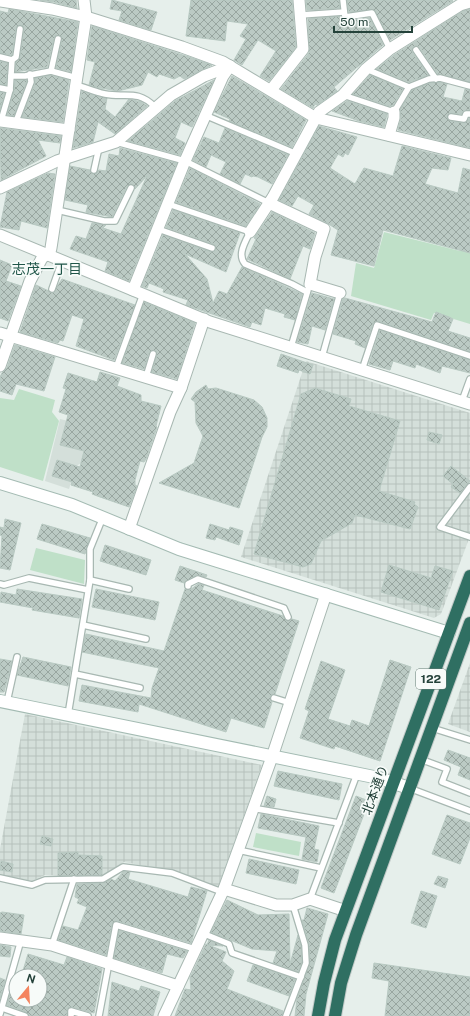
<svg xmlns="http://www.w3.org/2000/svg" width="470" height="1016" font-family="'Public Sans','Noto Sans JP',sans-serif">
	<style>
		.built { fill: #d4dfda }
		.industrial { fill: url(#industrial-grid) }
		.green { fill: #bfe0c8 }
		.building { fill: url(#building-cross-hatch); stroke: #b8c9c2 }
		.lines { fill: none; stroke-linecap: round; stroke-linejoin: round }
		.lane-casing { stroke: #a8b8b2; stroke-width: 8 }
		.street-casing { stroke: #a8b8b2; stroke-width: 13 }
		.secondary-casing { stroke: #a4bbb3; stroke-width: 14 }
		.highway-casing { stroke: #c2cac8; stroke-width: 14 }
		.lane { stroke: #fff; stroke-width: 5.5 }
		.street { stroke: #fff; stroke-width: 11 }
		.secondary { stroke: #fff; stroke-width: 12 }
		.highway { stroke: #2f6f62; stroke-width: 12 }
		.labels { text-anchor: middle; dominant-baseline: central; stroke-width: 3.5; stroke-linejoin: round; paint-order: stroke }
		.shield { fill: #f7fbf9; stroke: #637a73; stroke-width: 1 }
		.shield-label { font-size: 12px; font-weight: bold; fill: #24423a }
		.street-label { font-size: 13px; fill: #24423a; stroke: #f7fbf9 }
		.neighbourhood-label { font-size: 14px; fill: #1f5548; stroke: #f7fbf9 }
	</style>
	<defs>
		<pattern id="industrial-grid" width="8" height="8" patternUnits="userSpaceOnUse"><rect width="8" height="8" fill="#d4dfda"/><path d="M0 4h8M4 0v8" fill="none" stroke="#b6c1bc"/></pattern>
		<pattern id="building-cross-hatch" width="8" height="8" patternUnits="userSpaceOnUse"><rect width="8" height="8" fill="#bbcac4"/><path d="M0 0l8 8M0 8l8-8" fill="none" stroke="#98a6a0"/></pattern>
	</defs>
	<rect width="100%" height="100%" fill="#e6efeb"/>
	<polygon class="built" points="60,419 108,430 85,461 76,466 69,489 45,481"/>
	<g class="industrial">
		<polygon points="306,361 470,413 470,536 441,614 434,618 241,557"/>
		<polygon points="470,663 470,732 448,724"/>
		<polygon points="25,714 262,765 218,888 167,870 124,862 107,875 93,877 45,875 32,881 0,875 0,849"/>
	</g>
	<g class="green">
		<polygon points="384,232 460,251 461,249 470,251 470,324 434,313 431,320 351,296 356,263 374,268"/>
		<polygon points="19,389 55,400 52,412 59,421 43,481 0,467 0,398 14,400"/>
		<polygon points="36,548 85,560 84,584 30,570"/>
		<polygon points="256,833 301,842 299,856 253,847"/>
	</g>
	<g class="building">
		<polygon points="40,0 76,0 77,8 54,2"/>
		<polygon points="112,0 157,12 151,30 119,20 122,11 110,9"/>
		<polygon points="191,0 292,0 296,47 269,81 260,76 276,51 258,40 242,65 234,60 246,39 240,36 248,24 227,21 225,41 186,36"/>
		<polygon points="306,0 339,0 340,8 307,10"/>
		<polygon points="347,0 452,0 453,1 390,40 374,10 349,12"/>
		<polygon points="9,9 78,22 71,72 56,68 62,40 59,35 54,38 47,67 15,72 16,62 20,58 24,30 23,26 19,25 16,28 12,55 0,53 0,11 8,13"/>
		<polygon points="470,9 470,82 438,74 420,48 416,46 412,48 412,52 428,75 409,82 377,69 394,55 463,11"/>
		<polygon points="341,16 342,20 345,21 370,18 383,45 334,87 337,91 317,105 315,104 313,108 281,89 309,53 308,19"/>
		<polygon points="92,26 189,57 212,65 184,79 180,76 174,79 159,74 157,77 148,72 142,85 118,91 95,87 89,85 95,62 87,60"/>
		<polygon points="0,61 8,63 6,85 0,84"/>
		<polygon points="51,75 69,80 63,122 22,117 35,84 35,78"/>
		<polygon points="370,75 403,89 393,105 390,106 353,94"/>
		<polygon points="232,76 306,120 292,147 229,121 230,119 214,112"/>
		<polygon points="15,80 26,80 27,81 14,116 7,115 14,91"/>
		<polygon points="214,80 192,127 181,122 175,138 185,143 180,155 128,141 175,101"/>
		<polygon points="440,82 447,84 443,97 462,101 465,89 470,90 470,110 464,110 461,114 450,113 447,117 450,121 463,123 470,118 470,148 398,130 401,118 400,110 412,90 430,83"/>
		<polygon points="82,91 107,98 105,109 115,117 129,99 141,102 147,106 115,134 98,122 93,142 73,148"/>
		<polygon points="0,92 5,93 0,109"/>
		<polygon points="347,101 387,114 384,127 359,121 332,111"/>
		<polygon points="319,126 357,137 348,155 345,153 343,157 338,154 330,168 355,184 364,168 393,176 402,146 451,158 448,170 432,168 425,184 458,193 463,168 470,170 470,253 383,230 374,266 331,255 338,230 327,223 309,214 314,205 298,196 292,206 279,200"/>
		<polygon points="0,128 61,136 60,143 38,140 46,156 1,180"/>
		<polygon points="225,128 288,155 272,184 258,177 253,176 252,177 245,174 240,184 220,174 226,162 211,155 206,167 193,160 204,137 219,143"/>
		<polygon points="120,148 177,163 129,281 105,271 108,262 70,249 76,236 86,239 92,223 106,225 103,228 121,234 147,176 135,189 132,184 127,186 112,217 86,212 88,205 65,200 70,166 90,170 93,174 99,170 106,171 109,154 119,156"/>
		<polygon points="190,168 260,204 246,226 176,202"/>
		<polygon points="48,173 55,174 47,228 21,221 19,230 0,227 7,192"/>
		<polygon points="173,210 240,233 226,272 185,254 207,279 213,303 219,291 227,294 242,267 302,294 295,320 284,317 285,314 265,308 261,325 252,322 250,327 186,305 188,300 163,292 164,289 149,283 147,288 142,286 163,235 211,252 216,250 213,244 166,227"/>
		<polygon points="272,212 315,233 310,249 303,246 290,279 247,259 256,239 254,238"/>
		<polygon points="0,260 12,265 6,281 21,286 8,321 0,318"/>
		<polygon points="62,279 135,305 114,360 76,346 84,319 72,315 63,341 60,340 58,343 20,332 36,285 53,293"/>
		<polygon points="312,293 334,299 325,330 312,326 308,344 297,342"/>
		<polygon points="345,298 432,322 436,312 449,317 453,319 448,331 470,338 470,352 378,321 373,323 365,348 355,344 356,341 333,334 343,299"/>
		<polygon points="144,302 195,323 177,379 152,372 157,355 154,350 149,352 144,369 122,363"/>
		<polygon points="380,330 470,360 470,373 442,366 440,373 416,364 415,368 393,361 390,370 369,364"/>
		<polygon points="15,345 55,357 44,391 16,384 12,395 0,391 0,377 2,373 7,368"/>
		<polygon points="281,354 313,365 310,374 299,370 298,373 277,366"/>
		<polygon points="100,372 120,378 117,386 141,395 141,401 161,406 156,426 157,427 146,459 144,462 140,461 135,480 135,485 137,486 129,507 100,497 92,494 93,492 71,485 72,482 52,476 57,460 80,467 84,451 60,445 68,415 59,412 66,389 63,388 68,373 97,382"/>
		<polygon points="206,385 208,389 216,388 254,400 262,407 267,418 267,427 262,437 239,508 159,483 194,463 203,436 196,423 195,402 191,399 196,392"/>
		<polygon points="315,388 351,399 349,406 400,421 379,491 415,502 414,504 418,507 410,529 355,515 352,523 321,541 311,564 303,567 254,554 301,394"/>
		<polygon points="429,432 442,435 439,444 427,440"/>
		<polygon points="451,466 470,481 460,493 451,487 453,484 443,476"/>
		<polygon points="5,519 21,523 10,570 0,568 2,536 0,535 0,527 4,528"/>
		<polygon points="42,524 90,538 85,554 37,539"/>
		<polygon points="210,524 229,530 230,527 243,531 239,545 216,537 215,540 206,538"/>
		<polygon points="105,545 151,560 146,575 100,561"/>
		<polygon points="389,565 431,578 435,566 453,571 439,610 381,592"/>
		<polygon points="180,566 207,575 206,577 197,575 184,583 175,580"/>
		<polygon points="198,584 204,585 202,590 283,616 287,621 292,619 299,621 275,694 270,696 272,702 264,728 231,718 226,732 139,704 138,712 79,701 82,685 151,698 152,688 159,668 82,652 86,634 164,651 185,589 190,590"/>
		<polygon points="17,589 82,599 79,618 32,610 33,608 0,602 1,592 16,595"/>
		<polygon points="96,589 159,602 155,620 92,607"/>
		<polygon points="23,657 71,667 68,686 17,675"/>
		<polygon points="0,659 12,661 4,692 0,692"/>
		<polygon points="390,660 411,667 380,761 335,746 334,749 300,738 309,711 305,709 321,661 345,670 328,719 350,726 352,720 369,726"/>
		<polygon points="448,750 470,758 470,780 458,775 461,767 444,760"/>
		<polygon points="278,771 342,784 339,800 274,786"/>
		<polygon points="267,796 276,799 274,807 264,806"/>
		<polygon points="356,796 369,801 334,893 321,888"/>
		<polygon points="261,814 319,826 314,849 319,850 317,862 302,859 306,837 258,828"/>
		<polygon points="447,815 470,823 470,838 460,864 432,854"/>
		<polygon points="42,836 53,839 51,846 40,844"/>
		<polygon points="78,852 78,855 102,856 102,875 58,876 58,853"/>
		<polygon points="249,859 299,870 296,884 246,873"/>
		<polygon points="1,861 13,864 12,872 0,870"/>
		<polygon points="124,871 130,872 128,879 188,897 191,887 207,891 191,943 117,921 112,924 106,955 58,940 63,926 78,930 87,907 77,903 79,899 75,897 77,884 103,883 111,879 115,881"/>
		<polygon points="438,876 448,879 445,888 434,884"/>
		<polygon points="421,891 437,896 426,928 411,923"/>
		<polygon points="227,900 258,915 289,914 290,964 298,935 301,946 302,962 298,972 273,963 277,951 252,949 211,932"/>
		<polygon points="307,908 328,914 306,994 304,1016 295,1016 297,999 310,963 309,944 302,920 304,920"/>
		<polygon points="2,912 24,915 21,934 0,931 0,913"/>
		<polygon points="119,930 187,951 183,958 167,954 162,973 114,958"/>
		<polygon points="209,940 223,946 207,945"/>
		<polygon points="206,944 226,952 222,961 234,971 227,989 283,1011 282,1016 175,1016 185,989 191,990 190,978"/>
		<polygon points="0,945 11,947 10,957 0,956"/>
		<polygon points="28,954 64,965 67,957 102,969 94,1013 71,1007 67,1009 67,1016 29,1016 26,1012 7,1005 13,983 16,984 16,1000 40,1000 40,976 22,974"/>
		<polygon points="374,963 470,977 470,1016 385,1016 389,981 372,978"/>
		<polygon points="253,965 295,979 289,996 247,981"/>
		<polygon points="0,978 5,980 0,998"/>
		<polygon points="112,982 139,991 141,986 160,992 153,1016 108,1016"/>
	</g>
	<g class="lines">
		<defs>
			<g id="lane">
				<polyline points="343,0 345,17 372,13 390,49"/>
				<polyline points="301,15 344,12"/>
				<polyline points="416,50 436,79"/>
				<polyline points="0,57 12,60"/>
				<polyline points="366,69 409,87"/>
				<polyline points="51,71 58,39"/>
				<polyline points="11,76 25,76 51,71 77,78"/>
				<path d="M77 85C86 88 95 92 105 94 126 98 137 89 155 107"/>
				<polyline points="0,88 10,90"/>
				<polyline points="343,95 394,112 409,87 429,79 440,78 470,86"/>
				<polyline points="207,116 297,154"/>
				<polyline points="451,117 464,119 466,114 470,114"/>
				<polyline points="1,121 10,90 12,60 16,57 20,29"/>
				<polyline points="15,124 31,82 30,74"/>
				<polyline points="116,142 185,161 269,203"/>
				<polyline points="94,170 98,152 97,148"/>
				<path d="M168 204 250 232C245 242 237 255 245 264L292 284 307 292"/>
				<polyline points="57,210 104,221 115,221 131,188"/>
				<polyline points="158,229 212,248"/>
				<polyline points="52,289 62,261"/>
				<polyline points="291,347 308,290"/>
				<polyline points="322,357 340,293"/>
				<polyline points="116,368 143,294"/>
				<polyline points="362,370 377,325 470,356"/>
				<polyline points="146,377 153,354"/>
				<polyline points="462,401 470,379"/>
				<polyline points="470,487 440,527 470,537"/>
				<polyline points="90,580 129,589"/>
				<polyline points="0,584 4,585 29,578 88,590"/>
				<polyline points="188,586 188,584 198,579 284,608 288,617"/>
				<polyline points="83,625 146,639"/>
				<polyline points="75,674 140,688"/>
				<polyline points="274,698 290,703"/>
				<polyline points="7,702 17,657"/>
				<polyline points="68,715 90,580 90,549 103,517"/>
				<polyline points="432,728 470,740"/>
				<polyline points="420,759 447,769 442,782 470,793"/>
				<polyline points="409,788 470,811"/>
				<polyline points="252,808 339,823"/>
				<polyline points="238,850 321,868"/>
				<polyline points="0,878 32,885 45,880 103,879 123,867 172,873 222,892"/>
				<polyline points="310,899 357,774"/>
				<polyline points="202,933 229,944 232,953 301,977"/>
				<polyline points="52,945 74,879"/>
				<polyline points="2,1008 25,1016"/>
				<polyline points="0,1014 21,940"/>
				<polyline points="71,1016 71,1011 88,1016"/>
				<polyline points="99,1016 116,925 195,949"/>
				<polyline points="286,1016 306,963 305,945 293,905"/>
			</g>
			<g id="street">
				<polyline points="0,1 52,9 86,17 182,47 223,62 316,118 470,155"/>
				<polyline points="271,90 303,49 299,0"/>
				<polyline points="0,121 69,130"/>
				<polyline points="389,135 394,118 394,112"/>
				<polyline points="0,188 57,161 116,142 171,95 204,76 230,66"/>
				<polyline points="269,203 324,229 315,257 310,284 340,293"/>
				<polyline points="250,232 273,197 319,112 343,95 366,69 390,49 460,5 470,2"/>
				<polyline points="0,235 210,322 470,404"/>
				<polyline points="133,290 185,161 223,76 230,66"/>
				<polyline points="0,333 181,388"/>
				<polyline points="0,366 30,281 42,258 50,252 51,248 86,17 84,0"/>
				<polyline points="129,529 170,412 181,388 204,319"/>
				<polyline points="224,889 276,905 293,905 310,899 346,911"/>
				<polyline points="0,938 52,945 178,986"/>
				<polyline points="164,1016 224,889 272,757 326,594"/>
			</g>
			<g id="secondary">
				<polyline points="0,483 72,505 179,549 449,633"/>
				<polyline points="0,701 379,778 409,788"/>
			</g>
			<g id="highway">
				<polyline points="318,1016 324,983 335,940 470,576"/>
				<polyline points="335,1016 341,983 356,935 470,623"/>
			</g>
		</defs>
		<use href="#lane" class="lane-casing"/>
		<use href="#street" class="street-casing"/>
		<use href="#secondary" class="secondary-casing"/>
		<use href="#highway" class="highway-casing"/>
		<use href="#lane" class="lane"/>
		<use href="#street" class="street"/>
		<use href="#secondary" class="secondary"/>
		<use href="#highway" class="highway"/>
	</g>
	<g class="labels">
		<rect class="shield" x="416" y="669" width="30" height="20" rx="3"/>
		<g class="shield-label">
			<text x="431" y="679">122</text>
		</g>
		<g class="street-label">
			<text transform="translate(375 790) rotate(-69)">北本通り</text>
		</g>
		<g class="neighbourhood-label">
			<text x="47" y="269">志茂一丁目</text>
		</g>
	</g>
	<g transform="translate(28 988) rotate(18)"><circle r="19" fill="#f7fbf9" stroke="#a3b1ad"/>
	<path d="M0-3L7 15L0 10L-7 15Z" fill="#f4845f"/>
	<text y="-6" font-size="11" font-weight="bold" text-anchor="middle" fill="#24423a">N</text>
	</g>
	<path d="M334 26v6h78v-6" fill="none" stroke="#24423a" stroke-width="2"/>
	<text x="340" y="26" font-size="12" fill="#24423a" stroke="#f7fbf9" stroke-width="3" paint-order="stroke">50 m</text>
</svg>
